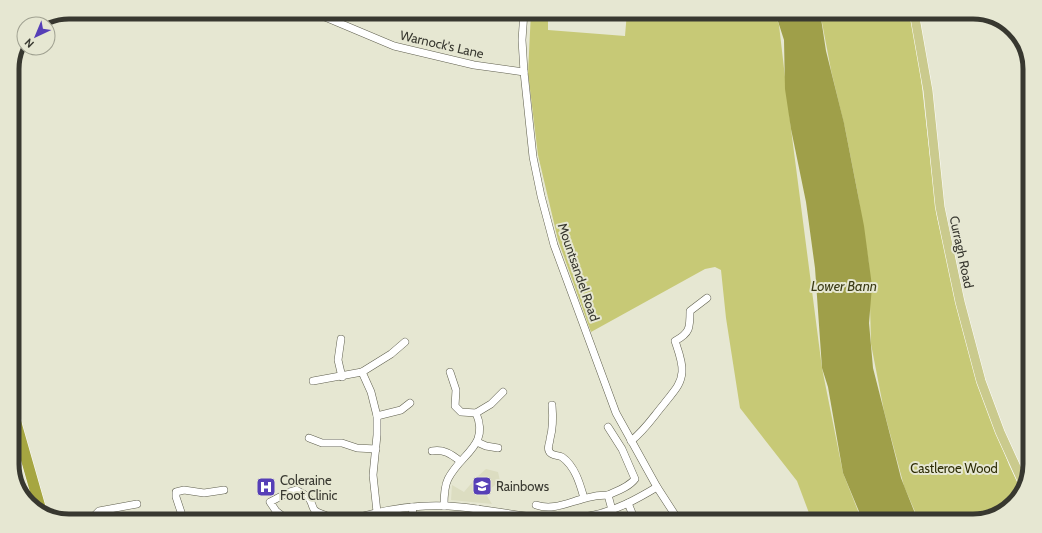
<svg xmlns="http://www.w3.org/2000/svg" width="1042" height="533" font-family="Cabin,sans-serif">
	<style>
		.built { fill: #dcddc1 }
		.green { fill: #c7c976 }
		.water { fill: #9f9f49 }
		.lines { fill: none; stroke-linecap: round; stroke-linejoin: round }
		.minor-casing { stroke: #5f5f4e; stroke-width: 8 }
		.major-casing { stroke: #fff; stroke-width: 10 }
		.highway-casing { stroke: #fff; stroke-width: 12 }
		.minor { stroke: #fff; stroke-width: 7 }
		.major { stroke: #caca8d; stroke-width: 9 }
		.highway { stroke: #a6a641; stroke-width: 11 }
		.labels { text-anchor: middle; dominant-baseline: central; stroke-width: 4; stroke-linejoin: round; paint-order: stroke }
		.street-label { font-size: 13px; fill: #383830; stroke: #e6e7d2 }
		.park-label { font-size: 13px; fill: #2e2d07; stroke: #e6e7d2 }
		.poi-label { font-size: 13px; fill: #383830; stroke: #e6e7d2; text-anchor: start }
		.water-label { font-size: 14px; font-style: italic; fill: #3b3b16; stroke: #e6e7d2 }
		.rim { fill: none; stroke: #383830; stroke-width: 5 }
	</style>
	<rect width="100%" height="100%" fill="#e6e7d2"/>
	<polygon class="built" points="486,469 498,472 500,481 485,493 492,504 451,500 452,485 464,492 475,479"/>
	<g class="green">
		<polygon points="531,12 548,12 548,30 625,36 627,12 774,12 779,25 791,129 822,368 843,473 862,521 812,521 797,481 740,408 726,318 721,270 715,267 705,269 591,332 558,240 538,155 528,73"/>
		<polygon points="820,12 910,12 920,70 937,217 975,374 1009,465 1022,492 1002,513 974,521 919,521 904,486 884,411 871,344 869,265 858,195 845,128 831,70"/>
	</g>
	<polygon class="water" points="775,12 820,12 826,51 844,123 864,226 872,286 869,323 873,368 901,478 918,521 863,521 843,473 828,387 822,368 815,268 806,202 791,129 785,89 784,40"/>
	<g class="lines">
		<defs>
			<g id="minor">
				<polyline points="313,12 394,46 474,65 524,72"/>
				<polyline points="524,12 522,40 524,72 533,157 541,196 554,245 616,413 657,487 679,521"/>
				<polyline points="341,339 338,360 342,377"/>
				<polyline points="450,372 456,390 455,406 461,412 476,413"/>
				<polyline points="313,381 362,372"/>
				<path d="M552 405C553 416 553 428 550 439 550 443 547 447 549 451 551 456 558 455 562 457 575 466 580 484 584 498"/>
				<polyline points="377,416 401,410 410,403"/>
				<path d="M608 427 622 449 635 479C629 487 617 491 608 495L612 510"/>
				<polyline points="309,438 322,443 342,443 357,448 376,449"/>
				<path d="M631 441C645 430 653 417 664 404 672 393 681 386 682 372 683 363 678 350 675 341 690 333 690 328 690 311L707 298"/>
				<polyline points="477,442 486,446 498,448"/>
				<path d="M432 451C444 449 451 454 460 461"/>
				<polyline points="27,501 37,498"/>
				<polyline points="628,503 634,518 632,521"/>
				<path d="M536 505C553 511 569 502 586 498 593 496 600 495 608 495"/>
				<path d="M444 506C444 497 444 487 448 479 461 453 490 446 476 413L491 404 503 392"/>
				<polyline points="412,507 414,521"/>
				<polyline points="377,512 373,475 377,435 377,416 371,392 362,372 391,354 405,342"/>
				<polyline points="95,521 95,515 99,511 137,504"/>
				<polyline points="184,521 176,497 176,492 184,490 204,493 224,490"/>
				<path d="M289 521 276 511 270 502 289 492 296 490C299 492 305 494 308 497 316 507 308 510 325 515"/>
				<path d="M347 521C383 509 423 503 461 507 505 511 549 525 594 515 617 510 637 499 657 487"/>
				<polyline points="476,521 478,509"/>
			</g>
			<polyline id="major" points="914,12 928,91 940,207 960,302 981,381 1000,432 1025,487"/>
			<polyline id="highway" points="12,409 42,514"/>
		</defs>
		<use href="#minor" class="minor-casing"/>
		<use href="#major" class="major-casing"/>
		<use href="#highway" class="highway-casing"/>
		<use href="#minor" class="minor"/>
		<use href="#major" class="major"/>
		<use href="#highway" class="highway"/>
	</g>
	<defs>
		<symbol id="school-square" viewBox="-11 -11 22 22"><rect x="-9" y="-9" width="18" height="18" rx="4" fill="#563fb7" stroke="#e6e7d2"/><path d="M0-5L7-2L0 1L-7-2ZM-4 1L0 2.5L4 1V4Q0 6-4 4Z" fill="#fff"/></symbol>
		<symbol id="hospital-square" viewBox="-11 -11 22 22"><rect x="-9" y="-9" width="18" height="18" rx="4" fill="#563fb7" stroke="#e6e7d2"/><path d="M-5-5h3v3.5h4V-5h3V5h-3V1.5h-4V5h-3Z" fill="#fff"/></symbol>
	</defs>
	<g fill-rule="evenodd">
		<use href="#school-square" x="471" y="475" width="22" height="22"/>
		<use href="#hospital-square" x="255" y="476" width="22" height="22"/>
	</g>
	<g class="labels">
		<g class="street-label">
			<text transform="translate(442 44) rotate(13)">Warnock's Lane</text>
			<text transform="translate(962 252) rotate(78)">Curragh Road</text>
			<text transform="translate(579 272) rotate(71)">Mountsandel Road</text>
		</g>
		<g class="park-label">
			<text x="954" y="468">Castleroe Wood</text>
		</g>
		<g class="poi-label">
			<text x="280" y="480">Coleraine<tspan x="280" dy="15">Foot Clinic</tspan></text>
			<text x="496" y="486">Rainbows</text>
		</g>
		<g class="water-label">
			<text x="844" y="286">Lower Bann</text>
		</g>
	</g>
	<path d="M0 0H1042V533H0ZM69 19H973A50 50 0 0 1 1023 69V464A50 50 0 0 1 973 514H69A50 50 0 0 1 19 464V69A50 50 0 0 1 69 19Z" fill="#e6e7d2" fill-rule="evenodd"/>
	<path class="rim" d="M69 19H973A50 50 0 0 1 1023 69V464A50 50 0 0 1 973 514H69A50 50 0 0 1 19 464V69A50 50 0 0 1 69 19Z"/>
	<g transform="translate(36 36) rotate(224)"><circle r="19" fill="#e6e7d2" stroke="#a0a191"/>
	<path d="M0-3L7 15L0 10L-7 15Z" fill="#563fb7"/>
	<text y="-6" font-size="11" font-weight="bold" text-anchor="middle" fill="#383830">N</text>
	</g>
</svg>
